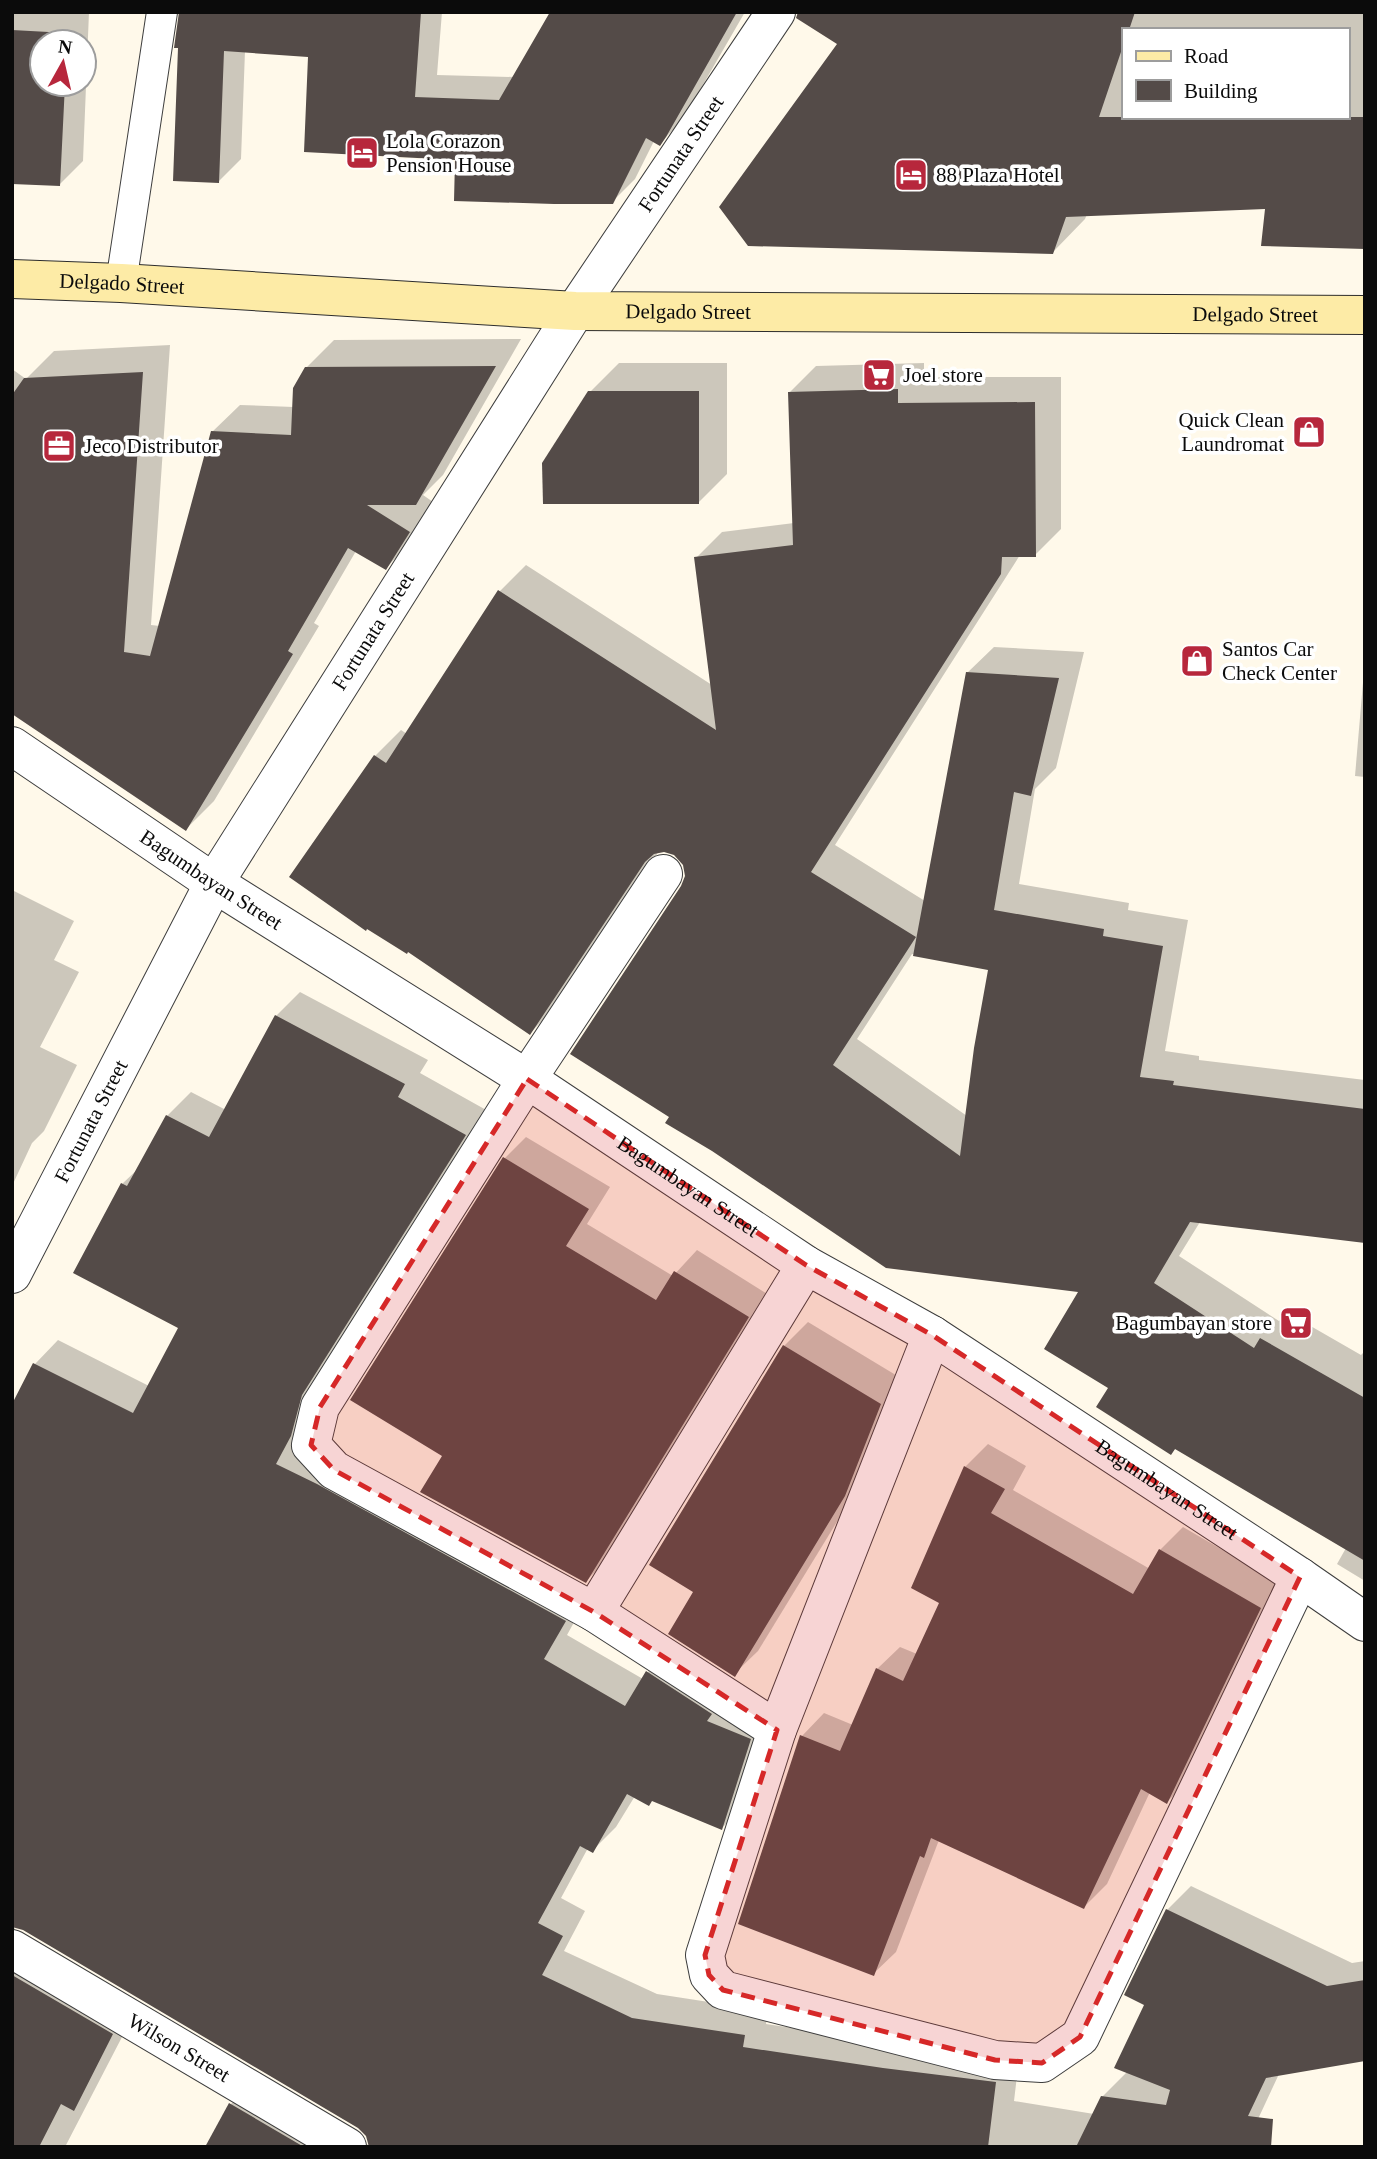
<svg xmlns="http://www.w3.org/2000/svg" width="1377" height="2159" font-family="'Times New Roman',serif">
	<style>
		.shadow { fill: #0003; fill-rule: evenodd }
		.building { fill: #544b48 }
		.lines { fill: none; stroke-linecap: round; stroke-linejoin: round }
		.lane-casing { stroke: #3e3e3e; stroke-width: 32 }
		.street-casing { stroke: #3e3e3e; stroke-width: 40 }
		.secondary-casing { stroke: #2d2d2d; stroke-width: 40 }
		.lane { stroke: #fff; stroke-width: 30 }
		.street { stroke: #fff; stroke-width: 38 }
		.secondary { stroke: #fdeba6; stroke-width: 38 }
		.marked { fill: #d62828; fill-opacity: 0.2; stroke: #d62828; stroke-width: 5; stroke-dasharray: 14 9; stroke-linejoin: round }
		.labels { text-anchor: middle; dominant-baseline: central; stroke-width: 7; stroke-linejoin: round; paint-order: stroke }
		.poi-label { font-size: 21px; fill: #0b0b0b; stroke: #fff; text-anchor: start }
		.street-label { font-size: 21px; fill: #0b0b0b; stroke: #fff }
	</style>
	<rect width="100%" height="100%" fill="#fff9ea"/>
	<g class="shadow">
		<path d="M12 12H89L83 161 60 184 12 182ZM42 42H84V84H42Z"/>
		<polygon points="181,12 442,12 437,75 514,77 552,12 745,12 682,121 659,144 654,141 635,179 612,202 457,158 310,55 245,51 241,159 219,181"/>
		<path d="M835 12H1365V248L1267 208 1087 214 1085 219 1053 252 839 43ZM1123 30H1347V117H1123Z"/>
		<polygon points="521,339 443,475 423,495 436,504 413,540 386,568 356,551 314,623 319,626 214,801 186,829 12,711 12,369 26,379 54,351 170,345 151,625 160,626 212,432 240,405 294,407 306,368 334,340"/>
		<polygon points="619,363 727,363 727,474 699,502 590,392"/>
		<path d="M924 363V377H1061V529L1035 555H1020L835 845 925 901 967 673 994 647 1084 652 1056 768 1035 789 1019 884 1129 903 1128 910 1188 920 1165 1051 1199 1056V1060L1365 1080V1242L1200 1222 1179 1256 1279 1321 1288 1313 1361 1355 1365 1351V1581L1337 1564 1346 1548 1176 1448 1171 1453 1111 1387 1081 1291 671 1116 683 887 687 876 684 864 675 854 664 850 659 851 556 1007 530 1033 409 950 291 876 375 756 401 730 407 734 500 591 526 565 712 685 696 558 722 532 794 523 790 392 816 366ZM912 954 990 968 967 1116 857 1039Z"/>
		<polygon points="1365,659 1365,777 1355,776"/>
		<polygon points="12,890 74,921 54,960 79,972 40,1047 77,1065 44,1131 32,1143 12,1186"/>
		<polygon points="300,992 428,1060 420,1073 488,1111 299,1439 588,1597 567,1635 643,1679 647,1673 671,1649 774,1715 745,1804 722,1828 653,1800 635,1796 616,1827 592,1851 588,1848 561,1898 585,1911 564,1951 657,1994 768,2011 766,2024 908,2045 1019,2059 1014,2101 1094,2114 1102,2097 1127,2072 1147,2004 1167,1910 1191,1886 1352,1963 1365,1961 1365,2059 1279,2074 1252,2132 1187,2147 207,2147 231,2104 255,2080 361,2143 370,2145 368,2136 359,2127 24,1929 14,1926 17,1936 136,2010 65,2147 12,2147 12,1408 35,1364 58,1340 149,1386 181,1327 122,1184 140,1167 167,1116 191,1092 226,1110 276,1016"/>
		<polygon points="526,1137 610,1187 587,1224 673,1276 697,1250 769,1295 608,1559 586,1581 445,1455 505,1158"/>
		<polygon points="808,1322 904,1380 868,1471 758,1651 734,1674 695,1591 784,1346"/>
		<polygon points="988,1444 1026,1466 1013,1490 1150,1569 1160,1550 1183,1527 1283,1585 1190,1779 1167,1802 1150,1792 1107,1884 1084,1907 939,1840 896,1952 873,1974 802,1736 824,1713 853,1725 877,1669 900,1647 917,1654 941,1603 965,1467"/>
	</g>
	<g class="building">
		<polygon points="179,12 421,12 415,97 499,100 550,12 737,12 666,137 660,146 646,138 613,204 554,204 454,201 455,160 304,152 308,57 224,51 219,183 173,181 178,48 174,48"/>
		<polygon points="798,12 1135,12 1129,30 1123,30 1123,46 1099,117 1365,117 1365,249 1261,246 1265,209 1066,217 1053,254 748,246 719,207 837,44 796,18"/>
		<polygon points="12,30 67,33 67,42 42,42 42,84 65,84 60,186 12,184"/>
		<polygon points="496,366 416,505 367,505 410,532 386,570 348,548 288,651 293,654 186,831 12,714 12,395 24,378 143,372 124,652 150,656 211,431 291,435 293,388 305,367"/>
		<polygon points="898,389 898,403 1035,402 1036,557 1002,557 1001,574 811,872 916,937 833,1065 960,1156 974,1048 988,970 913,956 966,672 1059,678 1031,796 1014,792 994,910 1104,929 1103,936 1163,946 1140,1077 1174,1081 1173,1085 1365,1109 1365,1243 1190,1222 1154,1283 1254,1348 1260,1338 1365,1398 1365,1561 1175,1449 1171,1455 1096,1407 1108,1388 1044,1349 1078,1292 886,1268 712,1151 665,1123 669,1117 570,1054 681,886 685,876 683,865 674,855 664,852 654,854 645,862 530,1035 408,952 407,954 367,929 366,931 289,877 374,755 386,763 498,590 716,730 694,557 793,545 788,392"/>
		<polygon points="588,391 699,391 699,504 543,504 542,463"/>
		<polygon points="275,1015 405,1084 398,1097 466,1135 302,1395 291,1436 276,1464 317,1484 566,1621 544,1659 625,1706 646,1671 712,1714 707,1721 751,1739 722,1830 652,1801 649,1806 627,1794 593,1853 580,1846 538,1923 563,1936 542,1975 632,2018 745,2035 743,2047 883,2068 996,2082 988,2147 369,2147 366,2136 358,2128 23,1930 12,1927 12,1404 33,1363 133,1413 178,1328 73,1273 121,1183 127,1186 166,1115 209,1137"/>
		<polygon points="503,1157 589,1209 566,1246 656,1300 674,1271 749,1317 586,1583 420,1492 442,1456 350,1400"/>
		<polygon points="783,1345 881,1404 845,1496 735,1677 668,1634 693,1592 649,1565"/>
		<polygon points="964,1466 1005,1489 991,1513 1133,1594 1159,1549 1261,1608 1167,1804 1141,1789 1084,1909 931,1838 924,1858 920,1856 874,1976 738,1924 800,1735 840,1751 876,1668 903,1681 939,1603 911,1588"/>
		<polygon points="1166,1909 1327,1986 1365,1980 1365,2061 1266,2078 1248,2116 1273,2119 1271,2147 1076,2147 1101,2096 1166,2105 1170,2090 1114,2068 1144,2005 1124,1995"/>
		<polygon points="12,1975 113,2034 74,2111 61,2104 39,2147 12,2147"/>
		<polygon points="229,2103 304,2147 205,2147"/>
	</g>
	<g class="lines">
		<defs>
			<polyline id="lane" points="121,283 162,12"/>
			<g id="street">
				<path id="s1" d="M12 746 214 883 527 1079 806 1265 932 1335 1300 1577 1365 1622"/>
				<polyline points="663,874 527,1079 320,1407 311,1445 334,1470 594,1612 777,1730"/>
				<path id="s2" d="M12 1274 214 883 575 311 776 12"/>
				<polyline points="932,1335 777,1730 705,1955 709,1975 723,1990 995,2060 1042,2063 1080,2037 1300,1577"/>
				<polyline points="594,1612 806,1265"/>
				<path id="s3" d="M12 1949 347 2147"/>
			</g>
			<g id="secondary">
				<path id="s4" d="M12 279 121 283 575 311 1365 315"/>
			</g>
		</defs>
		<use href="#lane" class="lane-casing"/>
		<use href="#street" class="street-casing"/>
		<use href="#secondary" class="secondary-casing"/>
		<use href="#lane" class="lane"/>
		<use href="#street" class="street"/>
		<use href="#secondary" class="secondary"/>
	</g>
	<path class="marked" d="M527 1079 806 1265 932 1335 1300 1577 1080 2037 1042 2063 995 2060 723 1990 709 1975 705 1955 777 1730 594 1612 334 1470 311 1445 320 1407Z"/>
	<defs>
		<symbol id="hotel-square" viewBox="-11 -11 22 22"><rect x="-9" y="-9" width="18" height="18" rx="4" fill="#b7273c" stroke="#fff"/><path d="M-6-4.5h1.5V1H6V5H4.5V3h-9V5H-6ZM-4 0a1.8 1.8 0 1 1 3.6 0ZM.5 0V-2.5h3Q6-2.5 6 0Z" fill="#fff"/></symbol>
		<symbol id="supermarket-square" viewBox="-11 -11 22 22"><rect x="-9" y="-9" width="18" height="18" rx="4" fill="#b7273c" stroke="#fff"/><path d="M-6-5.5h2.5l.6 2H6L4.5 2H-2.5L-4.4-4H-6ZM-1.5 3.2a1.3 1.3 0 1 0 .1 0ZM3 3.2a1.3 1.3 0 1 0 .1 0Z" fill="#fff"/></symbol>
		<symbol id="shop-square" viewBox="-11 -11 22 22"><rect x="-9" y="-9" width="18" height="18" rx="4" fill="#b7273c" stroke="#fff"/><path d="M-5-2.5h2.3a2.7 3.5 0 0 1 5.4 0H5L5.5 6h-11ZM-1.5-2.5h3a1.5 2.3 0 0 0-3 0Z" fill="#fff"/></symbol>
		<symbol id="office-square" viewBox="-11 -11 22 22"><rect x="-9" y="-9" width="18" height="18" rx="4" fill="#b7273c" stroke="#fff"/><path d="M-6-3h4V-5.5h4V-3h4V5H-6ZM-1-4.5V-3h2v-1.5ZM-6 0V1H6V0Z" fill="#fff"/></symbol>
	</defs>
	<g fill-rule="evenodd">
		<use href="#hotel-square" x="343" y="134" width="38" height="38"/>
		<use href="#hotel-square" x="892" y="156" width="38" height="38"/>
		<use href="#supermarket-square" x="860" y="356" width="38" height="38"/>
		<use href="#shop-square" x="1290" y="413" width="38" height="38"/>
		<use href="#office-square" x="40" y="427" width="38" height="38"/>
		<use href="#shop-square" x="1178" y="642" width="38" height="38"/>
		<use href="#supermarket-square" x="1277" y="1304" width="38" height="38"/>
	</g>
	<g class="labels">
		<g class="poi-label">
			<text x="386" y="141">Lola Corazon<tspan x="386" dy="24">Pension House</tspan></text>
			<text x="936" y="175">88 Plaza Hotel</text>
			<text x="903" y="375">Joel store</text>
			<text x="1284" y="420" text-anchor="end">Quick Clean<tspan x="1284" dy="24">Laundromat</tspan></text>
			<text x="84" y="446">Jeco Distributor</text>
			<text x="1222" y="649">Santos Car<tspan x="1222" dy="24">Check Center</tspan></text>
			<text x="1272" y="1323" text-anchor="end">Bagumbayan store</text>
		</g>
		<g class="street-label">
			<text stroke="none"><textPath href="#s2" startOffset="1306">Fortunata Street</textPath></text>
			<text stroke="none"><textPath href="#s4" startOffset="110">Delgado Street</textPath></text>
			<text stroke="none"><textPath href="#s4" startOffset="677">Delgado Street</textPath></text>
			<text stroke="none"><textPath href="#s4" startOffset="1244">Delgado Street</textPath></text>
			<text stroke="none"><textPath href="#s2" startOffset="738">Fortunata Street</textPath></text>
			<text stroke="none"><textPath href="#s1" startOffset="240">Bagumbayan Street</textPath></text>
			<text stroke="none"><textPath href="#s2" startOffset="172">Fortunata Street</textPath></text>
			<text stroke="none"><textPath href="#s1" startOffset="807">Bagumbayan Street</textPath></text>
			<text stroke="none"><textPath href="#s1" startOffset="1374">Bagumbayan Street</textPath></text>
			<text stroke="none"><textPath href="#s3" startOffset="194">Wilson Street</textPath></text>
		</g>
	</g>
	<rect width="1377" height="2159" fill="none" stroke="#0b0b0b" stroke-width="28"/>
	<rect x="1122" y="28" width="228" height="91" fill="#ffffff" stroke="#9d9d9d" stroke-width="2"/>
	<rect x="1136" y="51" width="35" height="10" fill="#fdeba6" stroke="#9d9d9d" stroke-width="2"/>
	<text x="1184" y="63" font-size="21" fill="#0b0b0b">Road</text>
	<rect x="1136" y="80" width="35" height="21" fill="#544b48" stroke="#9d9d9d" stroke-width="2"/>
	<text x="1184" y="98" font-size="21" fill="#0b0b0b">Building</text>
	<g transform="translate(63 63) rotate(8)"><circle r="33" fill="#ffffff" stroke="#9d9d9d" stroke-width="2"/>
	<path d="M0-5L12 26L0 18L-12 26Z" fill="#b7273c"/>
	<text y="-10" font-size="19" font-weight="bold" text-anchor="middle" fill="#0b0b0b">N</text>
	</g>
</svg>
